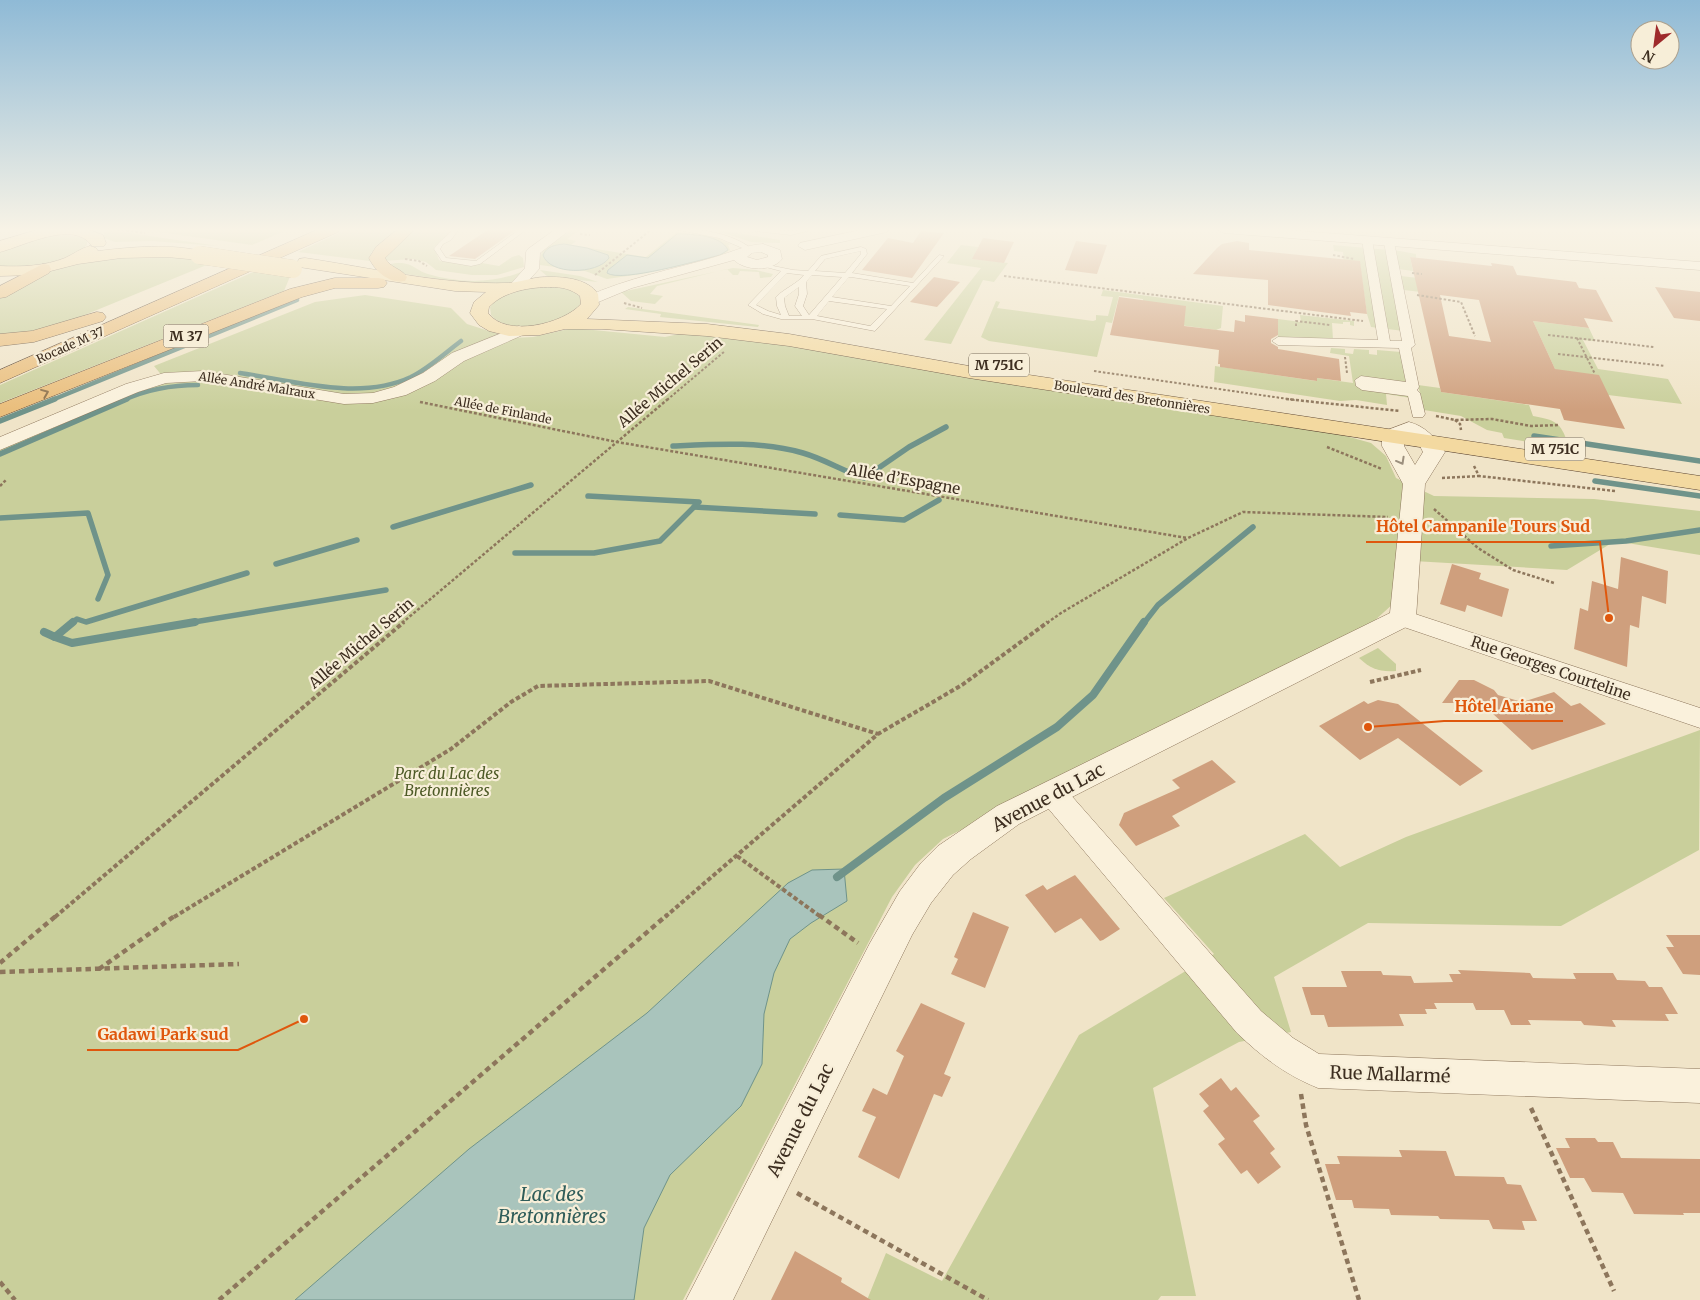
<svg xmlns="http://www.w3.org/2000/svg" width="1700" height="1300" font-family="Merriweather,serif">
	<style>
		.green { fill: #c9cf9b }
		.water { fill: #a9c4bc; stroke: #6f938a }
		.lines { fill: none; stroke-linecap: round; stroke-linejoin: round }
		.stream-far2 { stroke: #6f938a; stroke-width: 4.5 }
		.stream-far1 { stroke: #6f938a; stroke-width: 5.5 }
		.stream { stroke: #6f938a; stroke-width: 8 }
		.building { fill: #cf9f7d; fill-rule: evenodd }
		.service-casing { stroke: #8d765c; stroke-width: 1 }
		.pedestrian-casing { stroke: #8d765c; stroke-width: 1 }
		.minor-casing { stroke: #8d765c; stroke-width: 1 }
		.tertiary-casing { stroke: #8d765c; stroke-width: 1 }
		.primary-casing { stroke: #5b4430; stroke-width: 1 }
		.trunk-casing { stroke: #5b4430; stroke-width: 1 }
		.path-far3 { stroke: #8d765c; stroke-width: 2; stroke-dasharray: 2.5 2; stroke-linecap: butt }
		.path-far2 { stroke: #8d765c; stroke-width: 2.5; stroke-dasharray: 3 2; stroke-linecap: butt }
		.path-far1 { stroke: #8d765c; stroke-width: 4; stroke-dasharray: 4.5 2.5; stroke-linecap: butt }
		.path { stroke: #8d765c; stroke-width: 4.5; stroke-dasharray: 5.5 4; stroke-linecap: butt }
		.service { fill: #faf1dc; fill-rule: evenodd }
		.pedestrian { fill: #faf1dc; fill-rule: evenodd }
		.minor { fill: #faf1dc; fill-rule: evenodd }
		.tertiary { fill: #faf1dc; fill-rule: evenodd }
		.primary { fill: #f3d9a0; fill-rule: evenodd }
		.trunk { fill: #eabe7c; fill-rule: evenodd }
		.primary-bridge-casing { stroke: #5b4430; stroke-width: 18; stroke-linecap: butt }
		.primary-bridge { stroke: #f3d9a0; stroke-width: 18 }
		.oneway { stroke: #8b6f49 }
		.oneway2 { stroke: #9c907e }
		.labels { text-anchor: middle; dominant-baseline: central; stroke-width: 4.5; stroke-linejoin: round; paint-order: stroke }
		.far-street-label { font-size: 12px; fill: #3d2e20; stroke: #f7eed8 }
		.shield { fill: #f7eed8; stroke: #756857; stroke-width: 1 }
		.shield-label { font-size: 14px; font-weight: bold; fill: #3d2e20 }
		.street-label { font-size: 15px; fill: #3d2e20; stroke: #f7eed8 }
		.park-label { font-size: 15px; font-style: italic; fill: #4d5a26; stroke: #f7eed8 }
		.near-street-label { font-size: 18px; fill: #3d2e20; stroke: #f7eed8 }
		.near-water-label { font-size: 19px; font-style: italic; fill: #2f5d5a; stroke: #f7eed8 }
		.leader { fill: none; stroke: #df570d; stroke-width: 2 }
		.callout-dot { fill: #df570d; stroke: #f7eed8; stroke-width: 2 }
		.callout-label { font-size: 16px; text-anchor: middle; font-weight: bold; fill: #df570d; stroke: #f7eed8; stroke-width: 4.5; stroke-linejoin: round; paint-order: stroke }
	</style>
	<rect width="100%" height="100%" fill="#f0e4c8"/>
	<g class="green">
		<polygon points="137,229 289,229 252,245"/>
		<polygon points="348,229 398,229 371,253 370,261 298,252"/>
		<polygon points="412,229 453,229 444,240 434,247 439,260 441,261 470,265 482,263 499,266 512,257 519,255 523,258 524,267 497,275 472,275 436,270 426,262 413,259 382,261 384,253"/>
		<path d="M572 229H582L567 239 576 241 571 245 646 257 677 232 717 238 731 244 728 245 730 250 721 256 641 274 607 279 585 271 540 265C537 247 558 239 572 229Z"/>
		<polygon points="712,229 780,240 780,243 751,242"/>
		<polygon points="109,230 218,246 152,241 115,242 104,238 104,233"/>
		<path d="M60 234 81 237 87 240V245C66 268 29 266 0 267V250L16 243Z"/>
		<polygon points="961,245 978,247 973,259 1008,263 994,282 983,280 951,344 924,340 981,268 947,263"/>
		<polygon points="1333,245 1400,251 1416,254 1416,258 1410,257 1413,271 1391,268 1392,275 1418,278 1421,292 1395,289 1404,331 1371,327 1367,314 1360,265 1344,263 1343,252 1334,251"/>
		<polygon points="166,254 214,262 70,321 36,332 0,335 0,298 37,275 78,262"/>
		<path d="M396 263C413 262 415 270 428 274 458 283 492 284 521 272L515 281 507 284 478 285 398 273 385 265Z"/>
		<polygon points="733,268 756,270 773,274 771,277 760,278 759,272 740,271 738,275 733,275 727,269 657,286 650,294 663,296 655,304 631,301 621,292"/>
		<polygon points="260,269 291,274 284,291 0,403 0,385"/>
		<polygon points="540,270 580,276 598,282 548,277"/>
		<path d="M541 286C555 287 571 286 581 298V305C566 325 509 337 491 315L490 307C500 291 524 289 541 286Z"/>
		<polygon points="1103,290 1223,306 1221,328 1216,330 1158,322 1143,302 1143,299 1119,296 1112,323 1106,322 1097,357 989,341 981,337 996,301 1000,302 997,308 1093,321 1096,320 1096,315 1108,316 1113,297 1101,296"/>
		<polygon points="365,295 451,308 467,324 511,338 533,337 573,328 665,337 688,332 752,337 1335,433 1371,443 1386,456 1396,478 1434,496 1594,499 1700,511 1700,555 1615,541 1567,570 1396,560 1394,603 1373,622 943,839 915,865 892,897 683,1300 0,1300 0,444 164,378 154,366 315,302"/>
		<polygon points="628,307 759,325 758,327 660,317 661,314 625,309"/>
		<polygon points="1300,315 1354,321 1354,326 1350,325 1350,322 1343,322 1343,324 1332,323 1333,340 1278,338 1278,319 1301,322"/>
		<polygon points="1533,321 1589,328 1595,341 1583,340 1598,369 1668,379 1682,404 1608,395 1555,369"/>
		<polygon points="1331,348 1345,349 1345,353 1353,354 1354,349 1369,350 1369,354 1377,355 1377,350 1401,352 1411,398 1386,394 1387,405 1356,400 1340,401 1214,382 1215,366 1316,381 1317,378 1353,383 1349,356 1330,353"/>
		<path d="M1418 385 1440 388 1441 392 1529 405 1533 416C1555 420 1561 422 1568 444L1540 440 1541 444 1504 438 1502 433 1487 430 1461 416 1424 410Z"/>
		<path d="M1378 648 1396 664V671C1379 672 1371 669 1359 658Z"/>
		<polygon points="1700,730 1699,850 1561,926 1368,923 1274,977 1291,1032 1239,1042 1153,1088 1196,1296 1161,1296 1158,1300 867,1300 886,1253 942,1281 1079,1035 1214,954 1164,898 1305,834 1340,867 1406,837"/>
	</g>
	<g class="water">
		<path d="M677 234C692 234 721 235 728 250L720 255C700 260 621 283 607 273L608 270 627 255 648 258Z"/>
		<path d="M564 244 587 248 608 255 609 258C597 275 549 275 543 255 547 246 555 245 564 244Z"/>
		<polygon points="844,869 847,901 811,923 790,939 774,973 764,1014 762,1064 741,1106 670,1175 644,1228 634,1300 295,1300 469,1149 647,1013 788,883 812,870"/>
	</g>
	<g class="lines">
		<g class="stream-far2">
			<path d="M240 373C294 381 360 401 411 377 429 368 445 353 461 341"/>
			<polyline points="52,400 297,300"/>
			<path d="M124 400C148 389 172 385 198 385"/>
		</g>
		<g class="stream-far1">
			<polyline points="0,421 55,399"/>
			<polyline points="1534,436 1700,461"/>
			<path d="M673 446C716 444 761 441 803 453 824 459 843 471 864 478L909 447 946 427"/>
			<polyline points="0,454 127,399"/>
			<polyline points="1595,481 1700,496"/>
			<polyline points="694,507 815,514"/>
			<polyline points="840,515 904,520 939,500"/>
			<polyline points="0,518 88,513 108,575 98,599"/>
			<polyline points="393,527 531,485"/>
			<polyline points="1551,546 1626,541 1700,530"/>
			<polyline points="515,553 594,553 660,541 699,502 588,496"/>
			<polyline points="276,564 357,540"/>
			<polyline points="72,623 77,619 86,622 247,573"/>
			<polyline points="188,623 386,590"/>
			<polyline points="1144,623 1158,605 1253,527"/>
		</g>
		<g class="stream">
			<polyline points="44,632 55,637 73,622"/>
			<polyline points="55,637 72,643 195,622"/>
			<polyline points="837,877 944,798 1057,727 1093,695 1144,622"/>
		</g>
	</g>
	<g class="building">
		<polygon points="489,229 517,229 475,259 449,256"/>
		<polygon points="921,231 944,233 912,278 862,270 888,238 913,243"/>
		<polygon points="983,238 1014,242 1004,263 972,259"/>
		<polygon points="1076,241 1107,245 1097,274 1065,270"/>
		<polygon points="1237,241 1249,243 1249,250 1360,261 1367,314 1350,312 1351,316 1268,305 1268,280 1193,274 1217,248 1222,244"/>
		<path d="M1410 257 1492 266 1491 263 1513 266 1517 275 1576 282 1579 288 1596 290 1613 322 1584 318 1589 328 1533 321 1555 369 1599 375 1625 429 1564 420 1560 409 1441 392ZM1440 295 1479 300 1491 342 1449 336Z"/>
		<polygon points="934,277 960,282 937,307 910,302"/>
		<polygon points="1655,287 1700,292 1700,321 1674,318"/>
		<polygon points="1119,297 1186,306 1184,326 1234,332 1235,320 1245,322 1245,315 1278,319 1278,335 1271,339 1271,343 1278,347 1278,349 1339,359 1341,381 1317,378 1317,381 1220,367 1220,364 1218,364 1219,350 1110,335"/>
		<polygon points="1621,557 1668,571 1666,604 1642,596 1639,628 1630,625 1627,667 1574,649 1580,608 1588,611 1592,581 1618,589"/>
		<polygon points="1452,564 1481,573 1479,579 1509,589 1502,617 1467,605 1465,612 1440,604"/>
		<polygon points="1459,680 1474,680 1494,690 1498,695 1522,702 1554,692 1571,706 1580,703 1606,724 1532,750 1492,713 1480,713 1461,703 1442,703"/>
		<polygon points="1378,700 1398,704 1483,771 1460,786 1398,738 1360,760 1319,726 1364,701 1368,704"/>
		<polygon points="1212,760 1236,782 1172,816 1180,826 1136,846 1119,825 1124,813 1180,788 1172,780"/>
		<polygon points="1075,875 1120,929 1103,940 1100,941 1081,918 1055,933 1025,895 1043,885 1047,890"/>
		<polygon points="973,912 1009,927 985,988 951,974 958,959 954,957"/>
		<polygon points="1666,935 1700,935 1700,975 1683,974 1666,947 1674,947"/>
		<polygon points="1458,970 1530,973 1533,978 1576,979 1573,973 1613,973 1617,980 1645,981 1649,987 1662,987 1678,1014 1665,1014 1669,1021 1612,1020 1616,1027 1584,1025 1581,1021 1528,1020 1531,1025 1511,1025 1504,1010 1476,1010 1473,1003 1434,1003 1437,1009 1425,1009 1427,1014 1399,1014 1404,1026 1328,1027 1324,1015 1311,1015 1302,987 1347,987 1341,971 1381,971 1383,975 1411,976 1414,983 1453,982 1449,974 1461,974"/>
		<polygon points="921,1003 965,1023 944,1074 951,1077 942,1097 934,1094 899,1179 858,1157 876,1117 862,1111 873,1088 887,1095 904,1056 896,1051"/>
		<polygon points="1221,1078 1231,1091 1236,1087 1260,1116 1253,1121 1275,1149 1270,1153 1281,1167 1258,1184 1247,1170 1241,1174 1218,1144 1225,1139 1203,1111 1209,1106 1199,1094"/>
		<polygon points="1565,1138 1595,1138 1598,1142 1613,1142 1621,1158 1700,1159 1700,1213 1683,1213 1684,1215 1634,1214 1623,1193 1592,1192 1584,1178 1570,1178 1556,1148 1570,1148"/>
		<polygon points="1399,1150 1446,1151 1455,1176 1504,1177 1507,1184 1521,1185 1537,1221 1522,1221 1525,1230 1493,1229 1489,1220 1440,1219 1438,1216 1391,1215 1389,1209 1354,1208 1352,1200 1336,1200 1325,1164 1340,1164 1337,1156 1402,1157"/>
		<polygon points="795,1251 842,1278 841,1282 871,1300 771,1300"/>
	</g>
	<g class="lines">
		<defs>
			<g id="service">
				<path d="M453 229H459L451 240 443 244 440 249 446 258 476 261 520 229H527L480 264 471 266 442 261 434 249C439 241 447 237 453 229Z"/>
				<path d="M674 229C699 228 732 233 752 249L747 250 719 238Z"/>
				<polygon points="752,229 791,231 815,229 791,235 755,231"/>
				<path d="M861 247 866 249 867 254 852 273 913 283 939 255 944 256 875 331 812 319H781L763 314 748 305 781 271 758 265V263L793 270 808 271 821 256ZM861 251V254L845 273 815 271 825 259ZM787 273 804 275C797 284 785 288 776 297L777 306 781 315 768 311 756 305ZM812 275 842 277 809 315 803 306 807 294 806 282ZM849 277H851L910 286 891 306 832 297ZM799 287V294L795 306 802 316H789L785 306 784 298ZM829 301 887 309 870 326 817 316Z"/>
			</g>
			<polygon id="pedestrian" points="1367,237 1372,240 1390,341 1402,341 1384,242 1389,239 1394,242 1415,345 1411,348 1419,387 1417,390 1420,393 1425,414 1423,417 1413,417 1408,396 1362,390 1356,386 1355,380 1361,376 1406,382 1399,348 1278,345 1272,341 1278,337 1378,340 1362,240"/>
			<g id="minor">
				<polygon points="556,229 571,229 540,253 539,269 521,289 511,289 509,286 525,268 526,252 528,249"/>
				<polygon points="865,229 889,229 887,232 805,250 798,246 800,243"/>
				<polygon points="1217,229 1274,229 1700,262 1700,270 1224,233"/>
				<path d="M763 244 780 250 782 259C772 272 745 271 734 260L632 288 596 303H586L583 300 586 297C627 278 671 270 715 257 732 252 746 245 763 244ZM761 252 768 255V257L757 260 747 257 752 253Z"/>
				<polygon points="519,326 525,328 527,331 525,334 464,361 435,381 406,395 373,403 344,404 203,381 166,383 138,392 0,450 0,437 126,384 164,373 203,371 344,394 373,393 394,387 423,373 452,353"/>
				<polygon points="1403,610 1700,708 1700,728 1395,624 1392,618 1395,612"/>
				<path d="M1052 782 1062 785 1261 1011 1293 1038 1319 1054 1700 1069V1103L1318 1088C1286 1075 1262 1057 1237 1033L1042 801 1038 793 1042 785Z"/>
			</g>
			<path id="tertiary" d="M1409 422C1425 426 1436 438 1445 452L1425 484 1416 618 1412 624 1019 824 971 859 953 875 931 903 912 935 733 1300H686L870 943 900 891 921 863 938 846 997 806 1390 613 1403 484 1382 446V436L1385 431ZM1408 437 1420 446 1423 452 1415 465 1404 446V439Z"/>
			<g id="primary">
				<path d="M40 229H87L103 235 106 243 104 246H92C74 219 24 246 0 252V241Z"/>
				<path d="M90 246 96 248 98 251C132 247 171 243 205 252L207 255 205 258 199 260 167 257 121 258 78 264 35 275 0 276V266C22 267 45 266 65 258 74 254 81 248 90 246Z"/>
				<path d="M305 258C372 268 441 285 508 283 522 282 535 276 550 277 566 277 588 279 598 294L599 305 587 319 707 324 789 334 969 366 1700 476V490L969 378 789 346 707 336 602 329H565L540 335 509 336 489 331 479 325 470 313 474 302 486 292 455 291 299 267 297 263 299 259ZM551 287C562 287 571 289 580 296L581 304C563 324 506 338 488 313L489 307C504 291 531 287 551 287Z"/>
			</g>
			<g id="trunk">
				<polygon points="319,229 340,229 338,232 0,383 0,370"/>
				<path d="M398 229H415L385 258C390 268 401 268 407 277L405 281C389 284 375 271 369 258L376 247Z"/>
				<polygon points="43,264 49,265 51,269 49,273 6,297 0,298 0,286"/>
				<polygon points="335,278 378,278 384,279 387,283 384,287 378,288 335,288 302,297 0,417 0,404 290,289"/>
				<polygon points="97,312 103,313 106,317 103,321 34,342 0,346 0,334 32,331"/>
			</g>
		</defs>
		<use href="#service" class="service-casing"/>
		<use href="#pedestrian" class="pedestrian-casing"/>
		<use href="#minor" class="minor-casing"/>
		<use href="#tertiary" class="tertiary-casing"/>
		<use href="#primary" class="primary-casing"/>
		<use href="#trunk" class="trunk-casing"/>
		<g class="path-far3">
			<polyline points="113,229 145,233"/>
			<polyline points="580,234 590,235"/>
			<polyline points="1333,255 1354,259"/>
			<polyline points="405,259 419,261 427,266"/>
			<polyline points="1412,273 1422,274"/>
			<polyline points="595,275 652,229"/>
			<polyline points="1004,276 1363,321"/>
			<polyline points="1417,295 1461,302 1475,336"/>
			<polyline points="624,303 642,308"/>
			<polyline points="1296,326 1296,321 1330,325"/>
			<polyline points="1548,335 1654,347"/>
			<polyline points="1577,338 1595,374"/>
			<polyline points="1558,354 1665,366"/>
			<polyline points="1345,357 1347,373"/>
			<polyline points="1094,371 1295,400"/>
			<polyline points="667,400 725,351"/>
		</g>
		<g class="path-far2">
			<polyline points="1286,399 1400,411"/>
			<polyline points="420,402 617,442 1187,538"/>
			<polyline points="1436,416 1455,420 1492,419 1531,426 1559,425"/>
			<polyline points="1455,420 1460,424 1461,430"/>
			<polyline points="1327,447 1382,469"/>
			<polyline points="1474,466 1479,476 1615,491"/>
			<polyline points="1442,478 1479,476"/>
			<polyline points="0,486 6,480"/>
			<polyline points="1434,509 1478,548 1513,570 1554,583"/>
			<polyline points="402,623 668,399"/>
			<polyline points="1047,623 1061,613 1188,538 1243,512 1388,517"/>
		</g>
		<g class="path-far1">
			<polyline points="1370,682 1421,670"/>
			<polyline points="737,856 821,917"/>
			<polyline points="55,917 404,622"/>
			<polyline points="174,917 451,749 511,702 538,686 709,681 878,734"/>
			<polyline points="665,917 878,734 962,685 1048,622"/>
		</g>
		<g class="path">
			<polyline points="819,915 858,943"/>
			<polyline points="0,963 57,915"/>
			<polyline points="99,969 176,915"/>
			<polyline points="0,972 239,964"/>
			<polyline points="1301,1094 1306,1125 1359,1300"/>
			<polyline points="1531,1108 1614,1291"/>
			<polyline points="797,1193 988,1300"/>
			<polyline points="0,1282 15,1300"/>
			<polyline points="219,1300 667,915"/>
		</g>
		<use href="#service" class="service"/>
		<use href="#pedestrian" class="pedestrian"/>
		<use href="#minor" class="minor"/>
		<use href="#tertiary" class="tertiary"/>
		<use href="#primary" class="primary"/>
		<use href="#trunk" class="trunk"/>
		<defs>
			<polyline id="primary-bridge" points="199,255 293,269"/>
		</defs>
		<use href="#primary-bridge" class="primary-bridge-casing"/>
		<use href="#primary-bridge" class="primary-bridge"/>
	</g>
	<defs><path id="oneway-chevron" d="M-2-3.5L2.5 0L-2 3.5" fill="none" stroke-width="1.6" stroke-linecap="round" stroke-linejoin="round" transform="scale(1.25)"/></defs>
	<use class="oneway" href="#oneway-chevron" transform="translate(45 393) rotate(-22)"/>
	<use class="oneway2" href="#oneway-chevron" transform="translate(1401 461) rotate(61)"/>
	<linearGradient id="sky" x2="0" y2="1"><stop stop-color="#8fbad6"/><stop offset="0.56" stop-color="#f8f3e6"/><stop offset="1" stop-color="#f8f3e6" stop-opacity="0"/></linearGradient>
	<rect width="1700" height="411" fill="url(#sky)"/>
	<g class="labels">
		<g class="far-street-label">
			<text transform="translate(70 345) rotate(-24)">Rocade M 37</text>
			<text transform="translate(257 385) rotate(9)">Allée André Malraux</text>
			<text transform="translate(1132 397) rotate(9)">Boulevard des Bretonnières</text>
			<text transform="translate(503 410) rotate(11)">Allée de Finlande</text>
		</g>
		<g class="shield">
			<rect x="163.5" y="324.5" width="45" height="23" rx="4"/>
			<rect x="969" y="353.5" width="60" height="23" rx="4"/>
			<rect x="1525" y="437.5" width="60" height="23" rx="4"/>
		</g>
		<g class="shield-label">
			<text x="186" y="336">M 37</text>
			<text x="999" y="365">M 751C</text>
			<text x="1555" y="449">M 751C</text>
		</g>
		<g class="street-label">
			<text transform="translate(670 382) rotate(-40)">Allée Michel Serin</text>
			<text transform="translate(904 479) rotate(10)">Allée d’Espagne</text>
			<text transform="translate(361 643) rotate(-40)">Allée Michel Serin</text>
			<text transform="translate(1551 668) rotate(19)">Rue Georges Courteline</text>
		</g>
		<g class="park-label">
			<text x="447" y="773">Parc du Lac des<tspan x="447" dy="17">Bretonnières</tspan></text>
		</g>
		<g class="near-street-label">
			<text transform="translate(1048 797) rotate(-28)">Avenue du Lac</text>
			<text transform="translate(1390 1074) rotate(2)">Rue Mallarmé</text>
			<text transform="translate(800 1120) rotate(-63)">Avenue du Lac</text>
		</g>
		<g class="near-water-label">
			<text x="552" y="1194">Lac des<tspan x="552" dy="22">Bretonnières</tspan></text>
		</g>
	</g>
	<path class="leader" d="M1609 618L1600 542H1366M1368 727L1444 721H1563M304 1019L238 1050H87"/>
	<g class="callout-dot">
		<circle cx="1609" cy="618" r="5"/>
		<circle cx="1368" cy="727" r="5"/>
		<circle cx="304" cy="1019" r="5"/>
	</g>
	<g class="callout-label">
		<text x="1483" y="532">Hôtel Campanile Tours Sud</text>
		<text x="1504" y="712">Hôtel Ariane</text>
		<text x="163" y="1040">Gadawi Park sud</text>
	</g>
	<g transform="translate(1655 45) rotate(209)"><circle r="24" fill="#f7eed8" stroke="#ada18e"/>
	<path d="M0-4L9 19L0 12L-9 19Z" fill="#9e2a2b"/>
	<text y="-8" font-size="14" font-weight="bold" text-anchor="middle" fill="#3d2e20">N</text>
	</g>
</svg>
